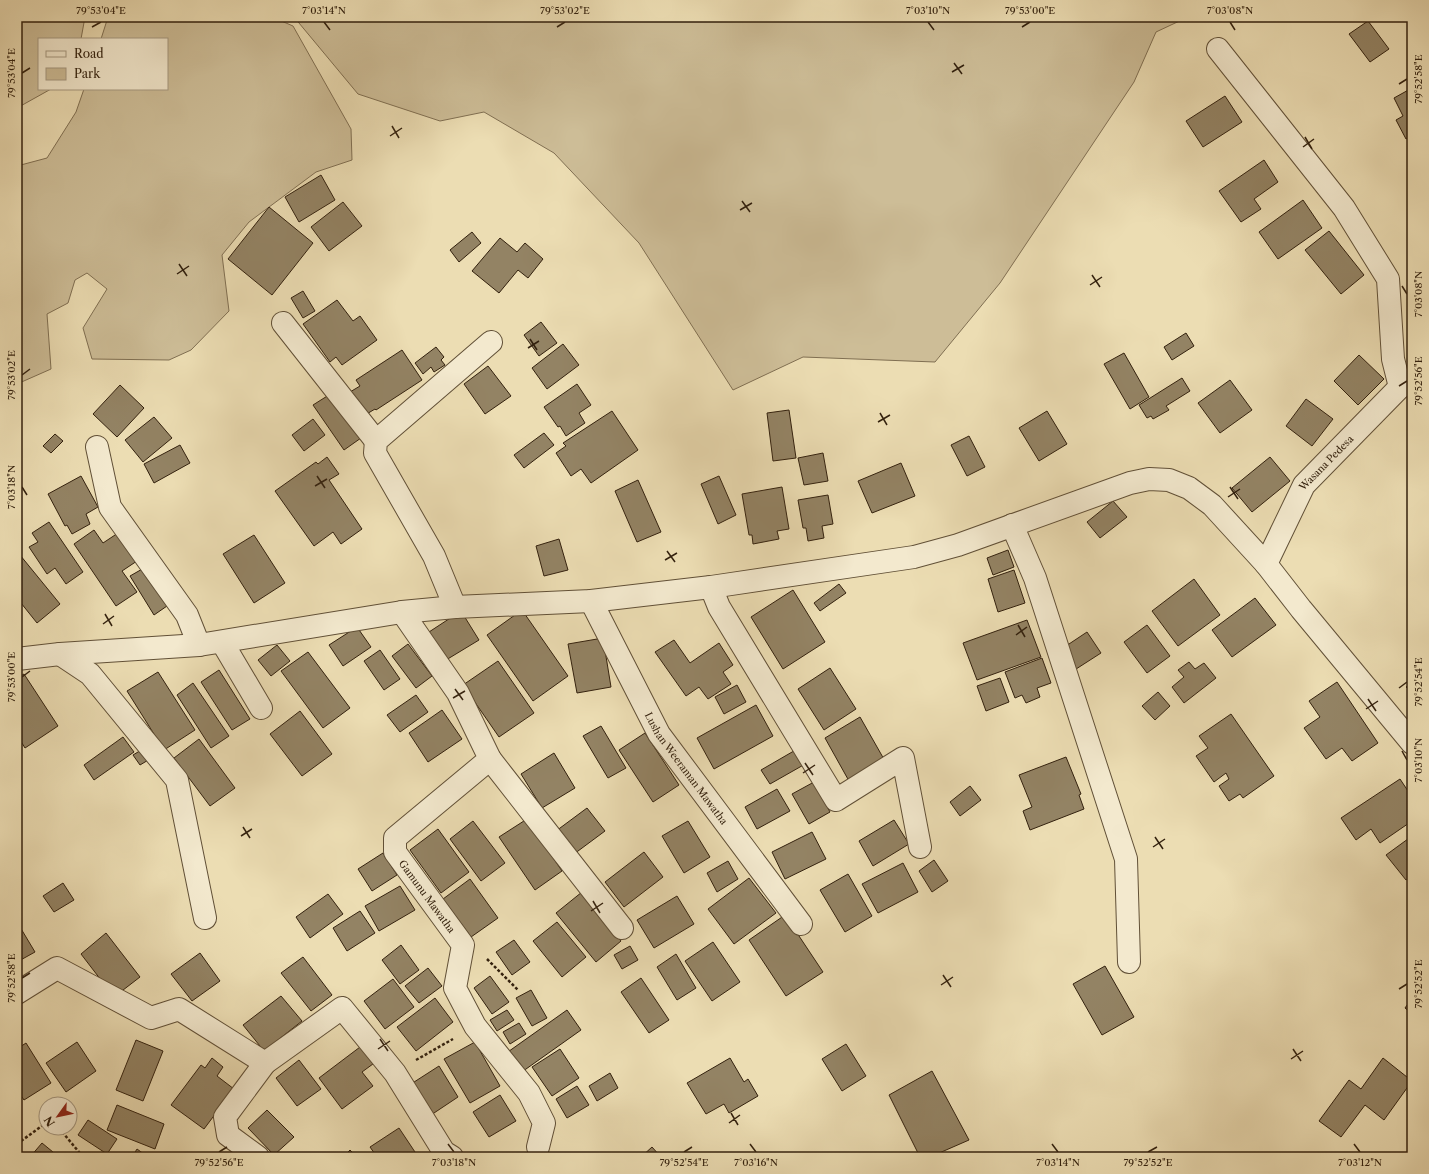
<svg xmlns="http://www.w3.org/2000/svg" width="1429" height="1174" font-family="'Libre Caslon Text',serif">
	<style>
		.green { fill: #cdbd97; stroke: #806f52 }
		.building { fill: #938364; stroke: #33210e }
		.lines { fill: none; stroke-linecap: round; stroke-linejoin: round }
		.minor-casing { stroke: #615037; stroke-width: 24 }
		.tertiary-casing { stroke: #615037; stroke-width: 24 }
		.path { stroke: #33210e; stroke-width: 2.5; stroke-dasharray: 3 2; stroke-linecap: butt }
		.minor { stroke: #f3e9ce; stroke-width: 22 }
		.tertiary { stroke: #f3e9ce; stroke-width: 22 }
		.ticks { fill: none; stroke: #33210e; stroke-width: 1.5 }
		.labels { text-anchor: middle; dominant-baseline: central; stroke-width: 3; stroke-linejoin: round; paint-order: stroke }
		.street-label { font-size: 10px; fill: #33210e; stroke: #f3e9ce }
		.neatline { fill: none; stroke: #33210e; stroke-width: 1.5 }
		.ticks-label { font-size: 10px; text-anchor: middle; fill: #33210e }
	</style>
	<rect width="100%" height="100%" fill="#ecddb3"/>
	<filter id="stains"><feTurbulence type="fractalNoise" baseFrequency=".005" numOctaves="4"/><feColorMatrix values="0 0 0 0 .2 0 0 0 0 .09 0 0 0 0 .02 0 0 0 .5 -.17"/></filter>
	<radialGradient id="worn" r=".72"><stop offset=".6" stop-color="#630" stop-opacity="0"/><stop offset="1" stop-color="#630" stop-opacity=".3"/></radialGradient>
	<g class="green">
		<polygon points="17,17 85,17 81,39 39,39 39,89 51,89 17,108"/>
		<polygon points="108,17 272,17 293,26 351,129 352,160 316,172 249,222 222,255 229,311 191,350 169,360 92,359 83,328 107,289 87,273 75,280 68,303 47,314 51,369 17,384 17,166 47,158 76,112 84,89 167,89 167,39 101,39"/>
		<polygon points="294,17 1188,17 1156,32 1134,82 1000,283 935,362 803,357 733,390 639,243 554,153 484,112 440,121 358,94"/>
	</g>
	<g class="building">
		<polygon points="1351,17 1360,17 1354,21"/>
		<polygon points="1368,21 1389,49 1370,62 1349,34"/>
		<polygon points="1412,88 1412,136 1406,139 1396,120 1403,116 1394,98"/>
		<polygon points="1225,96 1242,122 1203,147 1186,121"/>
		<polygon points="1264,160 1278,182 1254,199 1261,209 1241,222 1219,191"/>
		<polygon points="321,175 335,200 299,222 285,197"/>
		<polygon points="1303,200 1322,228 1278,259 1259,232"/>
		<polygon points="343,202 362,226 329,251 311,227"/>
		<polygon points="269,207 313,243 272,295 228,259"/>
		<polygon points="1329,231 1364,275 1341,294 1305,250"/>
		<polygon points="472,232 481,243 459,262 450,250"/>
		<polygon points="500,238 517,252 525,243 543,259 528,278 518,270 499,293 472,271"/>
		<polygon points="303,291 315,311 303,318 291,298"/>
		<polygon points="337,300 353,321 360,316 377,340 342,365 336,357 330,362 303,324"/>
		<polygon points="541,322 557,343 539,356 524,335"/>
		<polygon points="1186,333 1194,346 1172,360 1164,347"/>
		<polygon points="563,344 579,365 547,389 532,368"/>
		<polygon points="436,347 444,357 441,360 445,365 434,372 431,367 423,374 415,363"/>
		<polygon points="402,350 422,380 376,410 375,409 365,415 350,392 360,386 356,380"/>
		<polygon points="1124,353 1149,397 1130,409 1104,364"/>
		<polygon points="1359,355 1384,379 1358,405 1334,381"/>
		<polygon points="488,366 511,396 485,414 464,384"/>
		<polygon points="1182,378 1190,391 1166,406 1169,410 1153,419 1151,416 1147,418 1139,405"/>
		<polygon points="1230,380 1252,410 1220,433 1198,403"/>
		<polygon points="577,384 591,405 579,413 585,423 566,436 560,426 558,427 544,407"/>
		<polygon points="120,385 144,408 117,437 93,414"/>
		<polygon points="332,393 361,438 344,450 313,405"/>
		<polygon points="1306,399 1333,419 1312,446 1286,426"/>
		<polygon points="789,410 796,458 773,461 767,413"/>
		<polygon points="612,411 638,450 591,483 581,469 571,476 556,453 566,446 563,443"/>
		<polygon points="1047,411 1067,444 1039,461 1019,428"/>
		<polygon points="154,417 172,438 143,462 125,440"/>
		<polygon points="313,419 325,435 304,451 292,435"/>
		<polygon points="544,433 554,445 524,468 514,455"/>
		<polygon points="55,434 63,441 51,453 43,446"/>
		<polygon points="969,436 985,467 967,476 951,445"/>
		<polygon points="180,445 190,463 154,483 144,464"/>
		<polygon points="823,453 828,481 804,485 798,458"/>
		<polygon points="327,457 339,474 329,480 362,529 341,544 333,532 314,546 275,491 316,462 318,464"/>
		<polygon points="1270,457 1290,481 1252,512 1232,488"/>
		<polygon points="901,463 915,496 872,513 858,481"/>
		<polygon points="81,476 98,507 86,514 90,524 72,534 67,525 65,526 48,494"/>
		<polygon points="719,476 736,515 718,524 701,484"/>
		<polygon points="638,480 661,532 637,542 615,491"/>
		<polygon points="782,487 789,529 777,531 779,539 753,544 752,535 749,535 742,494"/>
		<polygon points="828,495 833,524 822,526 824,538 808,541 806,528 803,528 798,500"/>
		<polygon points="1113,501 1127,517 1100,538 1087,522"/>
		<polygon points="49,522 83,572 66,584 55,568 47,574 29,547 38,542 32,533"/>
		<polygon points="94,530 103,543 118,533 137,561 122,571 137,592 116,606 74,544"/>
		<polygon points="254,535 285,583 254,603 223,554"/>
		<polygon points="559,539 568,570 544,576 536,546"/>
		<polygon points="1008,550 1014,567 993,575 987,558"/>
		<polygon points="20,555 60,604 37,623 17,598 17,558"/>
		<polygon points="144,568 167,606 154,615 130,576"/>
		<polygon points="1014,570 1025,603 998,612 988,579"/>
		<polygon points="1194,579 1220,615 1178,646 1152,611"/>
		<polygon points="839,584 846,593 820,611 814,603"/>
		<polygon points="793,590 825,642 783,669 751,617"/>
		<polygon points="1255,598 1276,625 1232,657 1212,630"/>
		<polygon points="522,610 568,676 533,701 487,635"/>
		<polygon points="461,611 479,640 446,660 429,632"/>
		<polygon points="1027,620 1041,657 977,680 963,643"/>
		<polygon points="1147,625 1170,656 1147,673 1124,642"/>
		<polygon points="357,627 371,647 343,666 329,645"/>
		<polygon points="1087,632 1101,653 1073,671 1060,650"/>
		<polygon points="603,638 611,687 577,693 568,644"/>
		<polygon points="674,640 690,663 719,643 733,665 723,672 731,684 708,699 699,687 686,696 655,652"/>
		<polygon points="408,644 432,676 416,688 392,656"/>
		<polygon points="277,645 290,661 271,676 258,660"/>
		<polygon points="380,650 400,679 384,690 364,661"/>
		<polygon points="308,652 350,708 323,728 281,671"/>
		<polygon points="1042,658 1051,683 1037,688 1040,697 1026,703 1022,695 1015,698 1005,672"/>
		<polygon points="498,661 534,713 499,737 463,685"/>
		<polygon points="1189,662 1195,669 1204,663 1216,678 1184,703 1172,687 1184,677 1178,670"/>
		<polygon points="830,668 856,709 824,730 798,689"/>
		<polygon points="219,670 250,719 232,730 201,682"/>
		<polygon points="158,672 195,730 164,750 127,691"/>
		<polygon points="24,674 58,726 25,748 17,735 17,678"/>
		<polygon points="1000,678 1009,702 986,711 977,686"/>
		<polygon points="1337,682 1378,743 1352,761 1342,748 1326,759 1304,728 1320,717 1309,701"/>
		<polygon points="1412,682 1412,693 1406,687"/>
		<polygon points="193,683 229,736 211,748 177,695"/>
		<polygon points="737,685 746,702 724,714 715,697"/>
		<polygon points="1158,692 1170,706 1155,720 1142,706"/>
		<polygon points="416,695 428,712 400,732 387,715"/>
		<polygon points="756,705 773,736 714,769 697,738"/>
		<polygon points="442,710 462,739 428,762 409,733"/>
		<polygon points="300,711 332,754 302,776 270,734"/>
		<polygon points="1231,714 1274,776 1243,798 1240,794 1229,801 1219,786 1229,779 1226,773 1214,782 1196,756 1208,748 1199,736"/>
		<polygon points="860,717 885,761 849,781 825,738"/>
		<polygon points="601,726 626,768 608,778 583,736"/>
		<polygon points="645,733 679,785 653,802 619,750"/>
		<polygon points="123,737 134,752 94,780 84,765"/>
		<polygon points="199,739 235,788 210,806 174,758"/>
		<polygon points="148,746 155,756 140,765 133,755"/>
		<polygon points="799,748 807,763 770,784 761,770"/>
		<polygon points="554,753 575,788 542,808 521,774"/>
		<polygon points="1066,757 1081,794 1079,795 1084,809 1030,830 1023,811 1032,807 1019,775"/>
		<polygon points="1400,779 1412,797 1412,821 1380,843 1371,829 1356,840 1341,818"/>
		<polygon points="814,782 830,812 809,824 792,794"/>
		<polygon points="970,786 981,800 960,816 950,802"/>
		<polygon points="777,789 790,811 757,829 745,807"/>
		<polygon points="587,808 605,831 574,854 556,831"/>
		<polygon points="527,819 562,871 535,890 499,837"/>
		<polygon points="894,820 909,844 873,866 859,841"/>
		<polygon points="473,821 505,863 481,881 450,839"/>
		<polygon points="688,821 710,857 684,873 662,836"/>
		<polygon points="438,829 469,872 441,893 410,850"/>
		<polygon points="812,832 826,859 785,879 772,852"/>
		<polygon points="1412,836 1412,876 1406,880 1386,855"/>
		<polygon points="644,852 663,877 624,907 605,882"/>
		<polygon points="383,853 397,875 372,891 358,869"/>
		<polygon points="934,860 948,881 932,892 919,871"/>
		<polygon points="728,861 738,879 717,892 707,873"/>
		<polygon points="903,863 918,892 878,913 862,884"/>
		<polygon points="848,874 872,916 845,932 820,890"/>
		<polygon points="749,878 776,913 734,944 708,909"/>
		<polygon points="470,879 498,918 471,937 443,899"/>
		<polygon points="63,883 74,900 54,912 43,896"/>
		<polygon points="400,886 415,910 379,931 365,906"/>
		<polygon points="582,892 621,941 596,962 556,913"/>
		<polygon points="328,894 343,914 310,938 296,917"/>
		<polygon points="677,896 694,924 654,948 637,920"/>
		<polygon points="360,911 375,933 347,951 333,928"/>
		<polygon points="785,915 823,972 786,996 749,940"/>
		<polygon points="17,922 35,952 17,962"/>
		<polygon points="557,922 586,957 562,977 533,941"/>
		<polygon points="106,933 140,977 114,997 81,954"/>
		<polygon points="514,940 530,962 512,975 496,952"/>
		<polygon points="713,942 740,982 712,1001 685,961"/>
		<polygon points="401,945 419,970 400,984 382,960"/>
		<polygon points="630,946 638,960 622,969 614,955"/>
		<polygon points="200,953 220,981 192,1001 171,974"/>
		<polygon points="676,954 696,988 677,1000 657,967"/>
		<polygon points="303,957 332,995 311,1011 281,973"/>
		<polygon points="1105,966 1134,1017 1102,1035 1073,984"/>
		<polygon points="428,968 442,986 419,1003 405,986"/>
		<polygon points="490,976 509,1002 492,1014 474,988"/>
		<polygon points="641,978 669,1020 649,1033 621,992"/>
		<polygon points="393,979 414,1007 385,1029 364,1001"/>
		<polygon points="531,990 547,1018 532,1026 516,998"/>
		<polygon points="281,996 302,1021 264,1051 243,1025"/>
		<polygon points="435,998 453,1022 416,1051 397,1027"/>
		<polygon points="1412,998 1412,1014 1405,1008"/>
		<polygon points="507,1010 514,1020 497,1031 490,1020"/>
		<polygon points="567,1010 581,1030 519,1074 505,1054"/>
		<polygon points="519,1023 526,1034 510,1044 503,1032"/>
		<polygon points="136,1040 163,1051 143,1101 116,1090"/>
		<polygon points="77,1042 96,1071 66,1092 46,1063"/>
		<polygon points="475,1042 500,1086 470,1103 444,1059"/>
		<polygon points="26,1043 51,1083 24,1100 17,1090 17,1049"/>
		<polygon points="364,1044 377,1061 362,1072 373,1086 342,1109 319,1078"/>
		<polygon points="846,1044 866,1076 842,1091 822,1059"/>
		<polygon points="560,1049 579,1078 552,1096 532,1067"/>
		<polygon points="212,1058 223,1067 217,1076 234,1089 204,1129 171,1105 201,1065 205,1068"/>
		<polygon points="730,1058 744,1082 748,1079 758,1096 729,1113 724,1104 706,1114 687,1083"/>
		<polygon points="1383,1058 1412,1081 1384,1120 1365,1105 1341,1137 1319,1121 1349,1080 1361,1089"/>
		<polygon points="299,1060 321,1089 297,1106 276,1078"/>
		<polygon points="439,1066 458,1097 431,1115 411,1084"/>
		<polygon points="932,1071 969,1140 930,1157 920,1157 889,1095"/>
		<polygon points="610,1073 618,1088 597,1101 589,1086"/>
		<polygon points="577,1086 589,1105 567,1118 556,1099"/>
		<polygon points="500,1095 516,1121 489,1137 473,1112"/>
		<polygon points="117,1105 164,1124 155,1149 107,1130"/>
		<polygon points="267,1110 294,1137 274,1155 248,1128"/>
		<polygon points="88,1120 117,1139 107,1154 78,1135"/>
		<polygon points="399,1128 417,1155 414,1157 377,1157 370,1147"/>
		<polygon points="42,1143 59,1157 30,1157"/>
		<polygon points="652,1147 661,1157 641,1157"/>
		<polygon points="137,1149 148,1157 132,1157"/>
		<polygon points="350,1150 357,1157 343,1157"/>
	</g>
	<g class="lines">
		<defs>
			<g id="minor">
				<polyline points="1218,49 1344,208 1388,279 1393,359 1400,387"/>
				<polyline points="283,323 376,441"/>
				<polyline points="97,447 110,507 187,615 199,645"/>
				<polyline points="1012,525 1035,578 1126,859 1129,962"/>
				<path id="s1" d="M1266 564 1304 485 1400 387 1412 380"/>
				<polyline points="711,587 719,607 836,800 903,758 920,847"/>
				<path id="s2" d="M591 601 659 734 801 924"/>
				<polyline points="455,607 434,556 375,453 376,441 491,342"/>
				<path id="s3" d="M402 612 458 693 490 759 395 838V852L463 945 455 988 475 1026 529 1093 544 1123 538 1147"/>
				<polyline points="222,642 261,708"/>
				<polyline points="60,654 90,674 177,780 205,918"/>
				<polyline points="490,759 622,928"/>
				<polyline points="17,993 57,968 151,1018 179,1009 265,1063 225,1117 228,1135 258,1157"/>
				<polyline points="265,1063 342,1008 395,1073 444,1152 452,1157"/>
			</g>
			<polyline id="tertiary" points="17,659 60,654 199,645 402,612 455,607 591,601 711,587 914,557 958,545 1130,483 1149,479 1169,480 1189,488 1212,505 1266,564 1301,609 1412,743"/>
		</defs>
		<use href="#minor" class="minor-casing"/>
		<use href="#tertiary" class="tertiary-casing"/>
		<g class="path">
			<polyline points="487,959 518,990"/>
			<polyline points="416,1060 453,1039"/>
			<polyline points="59,1128 83,1157"/>
			<polyline points="17,1144 46,1123"/>
		</g>
		<use href="#minor" class="minor"/>
		<use href="#tertiary" class="tertiary"/>
	</g>
	<path class="ticks" d="M324 22 330 30M928 22 934 30M1230 22 1235 30M92 27 101 22M557 27 565 22M1022 27 1030 22M954 63 962 74M952 72 964 65M22 73 30 68M1399 84 1407 79M392 126 399 138M390 136 402 128M1305 137 1312 149M1303 147 1314 139M742 201 750 212M740 210 752 203M179 264 187 276M177 274 189 266M1092 275 1100 287M1090 285 1102 277M1402 286 1407 294M530 339 537 350M528 348 539 341M22 375 30 369M1399 386 1407 381M880 413 887 425M878 422 890 415M317 476 325 488M315 486 327 479M22 487 27 495M1230 487 1238 499M1228 497 1240 489M667 551 675 562M665 560 677 553M105 614 112 626M103 624 114 616M1018 625 1025 637M1016 635 1027 627M22 677 30 671M1399 688 1407 682M455 689 463 700M453 698 465 691M1368 699 1376 711M1366 709 1378 701M1402 751 1407 760M805 763 813 775M803 773 815 765M243 827 250 838M241 836 252 829M1155 837 1163 849M1153 847 1165 839M593 901 600 913M591 911 603 903M943 975 951 987M22 978 30 973M941 985 953 977M1399 989 1407 984M380 1039 388 1051M378 1049 390 1041M1293 1049 1301 1061M1291 1059 1303 1051M731 1113 738 1125M729 1123 740 1115M448 1144 454 1152M750 1144 756 1152M1052 1144 1058 1152M1354 1144 1360 1152M219 1152 227 1147M684 1152 692 1147M1148 1152 1157 1147"/>
	<g class="labels">
		<g class="street-label">
			<text stroke="none"><textPath href="#s1" startOffset="119">Wasana Pedesa</textPath></text>
			<text stroke="none"><textPath href="#s2" startOffset="193">Lushan Weeraman Mawatha</textPath></text>
			<text stroke="none"><textPath href="#s3" startOffset="364">Gamunu Mawatha</textPath></text>
		</g>
	</g>
	<rect width="1429" height="1174" fill="none" stroke="#ecddb3" stroke-width="44"/>
	<rect x="38" y="38" width="130" height="52" fill="#f3e9ce" stroke="#a69981"/>
	<rect x="46" y="51" width="20" height="6" fill="#f3e9ce" stroke="#a69981"/>
	<text x="74" y="58" font-size="12" fill="#33210e">Road</text>
	<rect x="46" y="68" width="20" height="12" fill="#cdbd97" stroke="#a69981"/>
	<text x="74" y="78" font-size="12" fill="#33210e">Park</text>
	<g transform="translate(58 1116) rotate(237)"><circle r="19" fill="#f3e9ce" stroke="#a69981"/>
	<path d="M0-3L7 15L0 10L-7 15Z" fill="#8f2418"/>
	<text y="-6" font-size="11" font-weight="bold" text-anchor="middle" fill="#33210e">N</text>
	</g>
	<rect x="22" y="22" width="1385" height="1130" class="neatline"/>
	<g class="ticks-label">
		<text x="101" y="14">79°53'04"E</text>
		<text x="324" y="14">7°03'14"N</text>
		<text x="565" y="14">79°53'02"E</text>
		<text x="928" y="14">7°03'10"N</text>
		<text x="1030" y="14">79°53'00"E</text>
		<text x="1230" y="14">7°03'08"N</text>
		<text transform="translate(11 73) rotate(-90)" y="4">79°53'04"E</text>
		<text transform="translate(1418 79) rotate(-90)" y="4">79°52'58"E</text>
		<text transform="translate(1418 294) rotate(-90)" y="4">7°03'08"N</text>
		<text transform="translate(11 375) rotate(-90)" y="4">79°53'02"E</text>
		<text transform="translate(1418 381) rotate(-90)" y="4">79°52'56"E</text>
		<text transform="translate(11 487) rotate(-90)" y="4">7°03'18"N</text>
		<text transform="translate(11 677) rotate(-90)" y="4">79°53'00"E</text>
		<text transform="translate(1418 682) rotate(-90)" y="4">79°52'54"E</text>
		<text transform="translate(1418 760) rotate(-90)" y="4">7°03'10"N</text>
		<text transform="translate(11 978) rotate(-90)" y="4">79°52'58"E</text>
		<text transform="translate(1418 984) rotate(-90)" y="4">79°52'52"E</text>
		<text x="219" y="1166">79°52'56"E</text>
		<text x="454" y="1166">7°03'18"N</text>
		<text x="684" y="1166">79°52'54"E</text>
		<text x="756" y="1166">7°03'16"N</text>
		<text x="1058" y="1166">7°03'14"N</text>
		<text x="1148" y="1166">79°52'52"E</text>
		<text x="1360" y="1166">7°03'12"N</text>
	</g>
	<rect width="100%" height="100%" filter="url(#stains)"/>
	<rect width="100%" height="100%" fill="url(#worn)"/>
</svg>
